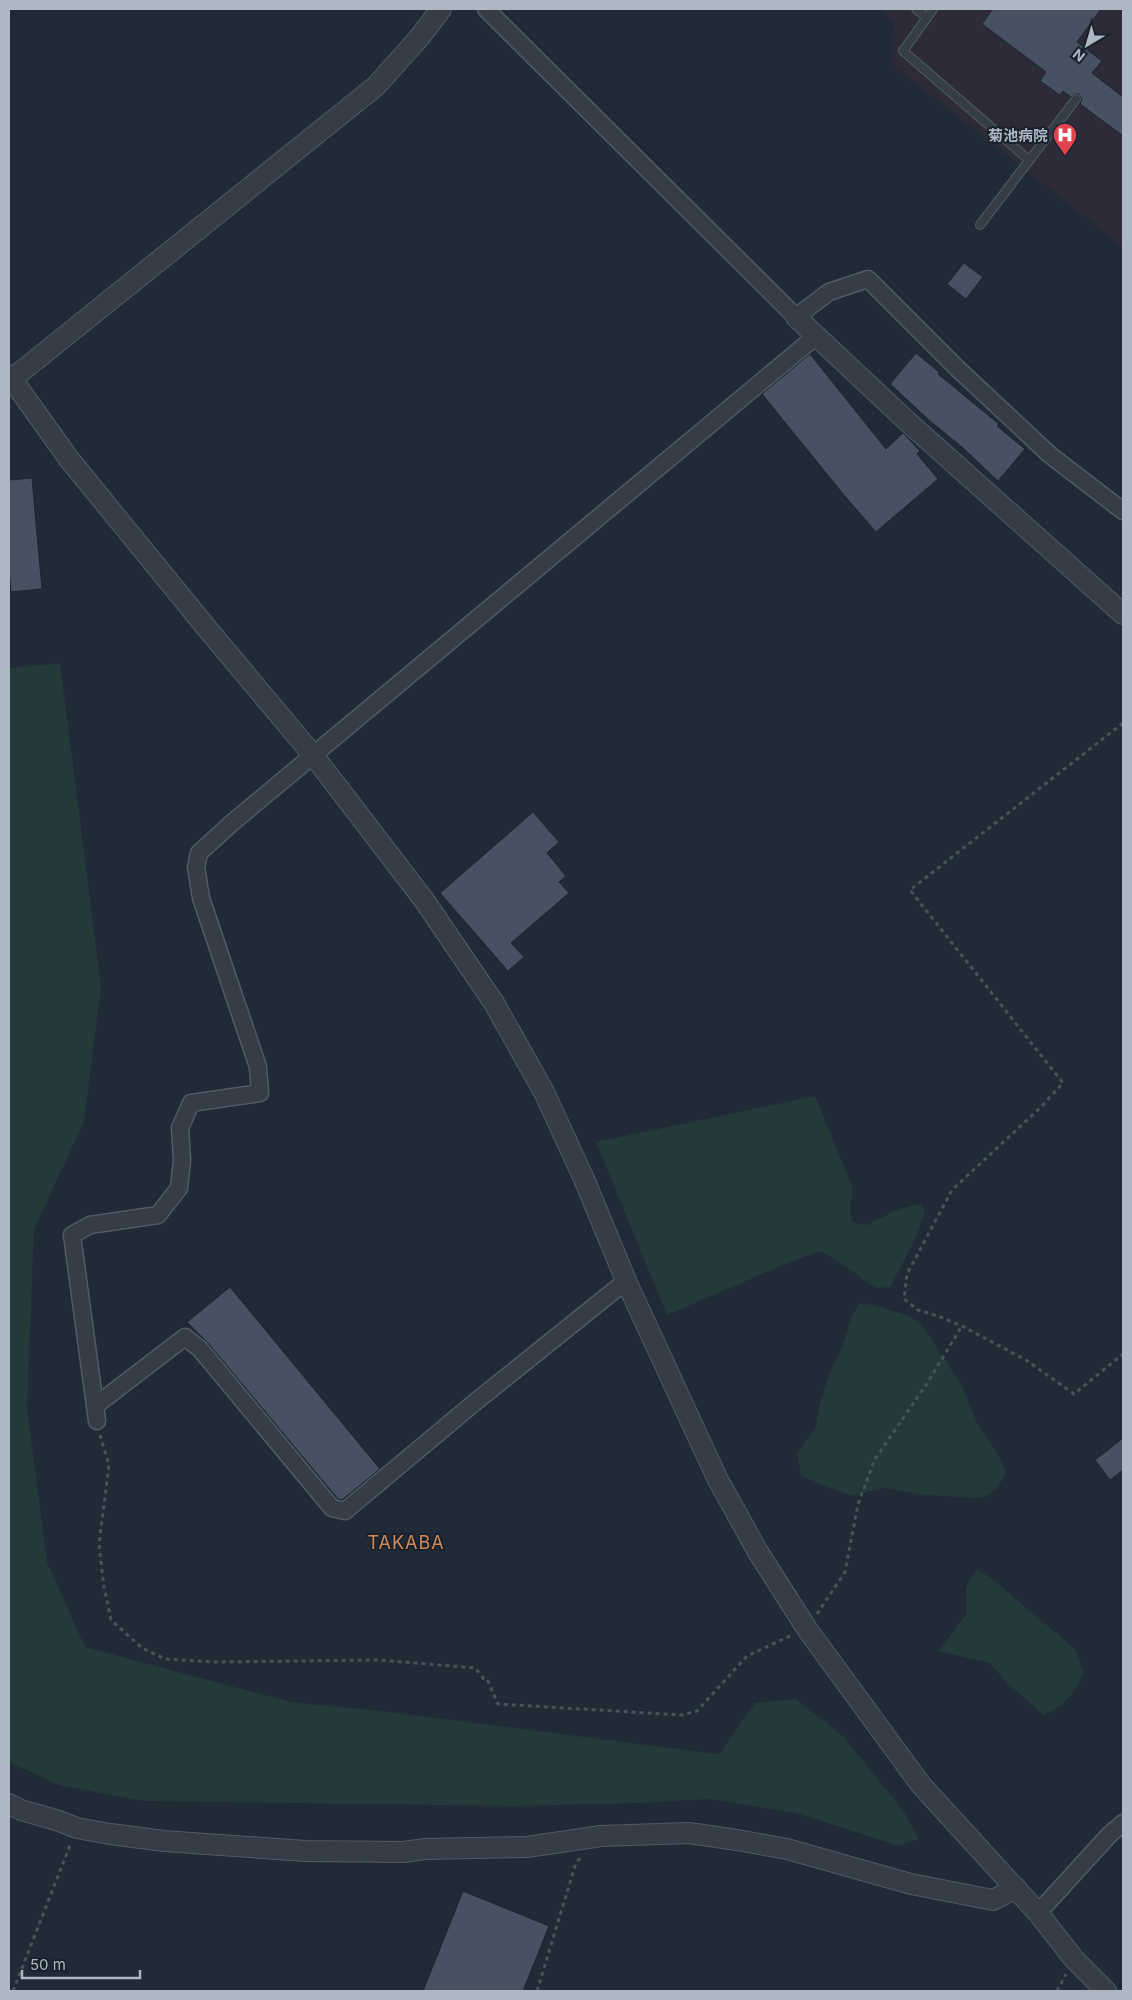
<svg xmlns="http://www.w3.org/2000/svg" width="1132" height="2000" font-family="Inter,'Noto Sans JP',sans-serif">
	<style>
		.medical { fill: #2d2b39 }
		.green { fill: #23393a }
		.building { fill: #465262; stroke: #1b242e }
		.lines { fill: none; stroke-linecap: round; stroke-linejoin: round }
		.service-casing { stroke: #515b66; stroke-width: 10 }
		.minor-casing { stroke: #515b66; stroke-width: 19 }
		.tertiary-casing { stroke: #515b66; stroke-width: 22 }
		.path { stroke: #425658; stroke-width: 3; stroke-dasharray: 4 4; stroke-linecap: butt }
		.service { stroke: #343d48; stroke-width: 8 }
		.minor { stroke: #343d48; stroke-width: 16 }
		.tertiary { stroke: #343d48; stroke-width: 20 }
		.labels { text-anchor: middle; dominant-baseline: central; stroke-width: 4; stroke-linejoin: round; paint-order: stroke }
		.poi-label { font-size: 15px; font-weight: bold; fill: #aeb8c5; stroke: #19222c; text-anchor: end }
		.quarter-label { font-size: 18px; letter-spacing: 1px; fill: #d38a5a; stroke: #19222c }
	</style>
	<rect width="100%" height="100%" fill="#202b37"/>
	<polygon class="medical" points="881,9 1123,9 1123,247 892,65 893,21"/>
	<g class="green">
		<polygon points="60,663 101,986 84,1122 34,1229 27,1408 47,1562 85,1647 291,1702 371,1710 719,1754 755,1703 796,1699 844,1737 905,1813 919,1839 899,1846 796,1813 711,1799 639,1803 516,1806 143,1801 59,1785 9,1762 9,668"/>
		<path d="M815 1096 853 1188 850 1209 852 1222 868 1225C884 1216 902 1206 921 1204L925 1211 913 1244 890 1287 879 1288 867 1283 854 1272 821 1251 797 1259 667 1315 596 1142Z"/>
		<polygon points="859,1303 872,1305 904,1314 920,1322 962,1386 978,1425 1000,1457 1006,1474 997,1488 985,1497 976,1498 924,1495 885,1488 851,1496 801,1476 797,1453 815,1429 820,1404 829,1374 842,1348 851,1318"/>
		<path d="M977 1569 991 1578 1075 1649 1084 1674C1071 1697 1068 1703 1044 1715L1007 1683 990 1663 938 1651 966 1615V1587Z"/>
	</g>
	<g class="building">
		<polygon points="993,9 1101,9 1077,42 1102,61 1092,73 1123,97 1123,136 1080,104 1082,99 1079,94 1074,94 1071,97 1063,91 1060,95 1040,81 1046,72 982,24"/>
		<polygon points="964,263 983,277 966,299 947,284"/>
		<polygon points="916,353 939,372 938,374 999,424 997,426 1025,449 998,481 963,448 930,421 890,384"/>
		<polygon points="810,354 886,449 903,433 920,451 917,454 938,479 876,532 843,494 762,394"/>
		<polygon points="32,478 42,589 11,592 9,568 9,480"/>
		<polygon points="533,812 559,842 547,853 566,876 559,882 569,893 511,943 524,957 508,971 440,893"/>
		<polygon points="230,1287 380,1469 342,1500 338,1499 208,1343 187,1322"/>
		<polygon points="1123,1438 1123,1470 1110,1480 1095,1460"/>
		<polygon points="463,1891 549,1926 523,1991 423,1991"/>
	</g>
	<g class="lines">
		<defs>
			<g id="service">
				<polyline points="916,9 927,18"/>
				<polyline points="933,9 903,51 1029,160"/>
				<polyline points="980,225 1076,99"/>
			</g>
			<g id="minor">
				<polyline points="486,9 796,317 829,292 868,279 958,369 1050,455 1123,511"/>
				<polyline points="95,1406 185,1337 200,1349 332,1508 345,1511 474,1403 626,1281"/>
				<polyline points="97,1421 72,1235 90,1225 158,1215 179,1188 182,1160 180,1128 191,1103 260,1093 258,1067 201,898 196,867 199,853 233,822 815,337"/>
				<polyline points="1038,1913 1110,1834 1123,1823"/>
			</g>
			<g id="tertiary">
				<polyline points="796,317 909,423 1123,614"/>
				<polyline points="9,375 69,459 205,626 313,755 424,900 494,1003 544,1092 584,1179 627,1283 717,1478 758,1552 807,1629 921,1785 1038,1913 1074,1959 1106,1991"/>
				<polyline points="12,379 376,86 419,38 441,9"/>
				<polyline points="9,1804 21,1810 59,1821 77,1828 110,1834 164,1841 305,1851 404,1852 425,1849 527,1847 601,1836 689,1833 737,1840 787,1849 911,1884 993,1900 1016,1888"/>
			</g>
		</defs>
		<use href="#service" class="service-casing"/>
		<use href="#minor" class="minor-casing"/>
		<use href="#tertiary" class="tertiary-casing"/>
		<g class="path">
			<polyline points="1123,723 910,890 1063,1083 1040,1108 952,1190 907,1274 904,1299 918,1310 938,1316 962,1326 1026,1360 1074,1394 1123,1354"/>
			<polyline points="100,1435 109,1465 99,1544 104,1587 111,1620 142,1648 165,1659 213,1662 379,1660 475,1668 484,1679 487,1679 498,1704 682,1715 697,1711 747,1656 792,1635"/>
			<polyline points="817,1614 845,1572 858,1504 875,1459 928,1382 962,1326"/>
			<polyline points="13,1991 71,1843"/>
			<polyline points="537,1991 576,1863 581,1857"/>
			<polyline points="1057,1991 1066,1974"/>
		</g>
		<use href="#service" class="service"/>
		<use href="#minor" class="minor"/>
		<use href="#tertiary" class="tertiary"/>
	</g>
	<defs>
		<symbol id="hospital-pin" viewBox="-11 -11 22 30"><path d="M0 17L-7.5 6A9.5 9.5 0 1 1 7.5 6Z" fill="#e0444e" stroke="#19222c"/><path d="M-5-5h3v3.5h4V-5h3V5h-3V1.5h-4V5h-3Z" fill="#fff"/></symbol>
	</defs>
	<g fill-rule="evenodd">
		<use href="#hospital-pin" x="1051" y="121" width="28" height="38"/>
	</g>
	<g class="labels">
		<g class="poi-label">
			<text x="1048" y="135">菊池病院</text>
		</g>
		<g class="quarter-label">
			<text x="406" y="1542">TAKABA</text>
		</g>
	</g>
	<rect width="1132" height="2000" fill="none" stroke="#aeb8c5" stroke-width="20"/>
	<g transform="translate(1087 45) rotate(218)" stroke="#19222c" stroke-width="4" paint-order="stroke">
	<path d="M0-4L9 19L0 12L-9 19Z" fill="#aeb8c5"/>
	<text y="-8" font-size="14" font-weight="bold" text-anchor="middle" fill="#aeb8c5">N</text>
	</g>
	<path d="M22 1970v8h118v-8" fill="none" stroke="#aeb8c5" stroke-width="2.5"/>
	<text x="30" y="1970" font-size="15" fill="#aeb8c5" stroke="#19222c" stroke-width="4" paint-order="stroke">50 m</text>
</svg>
